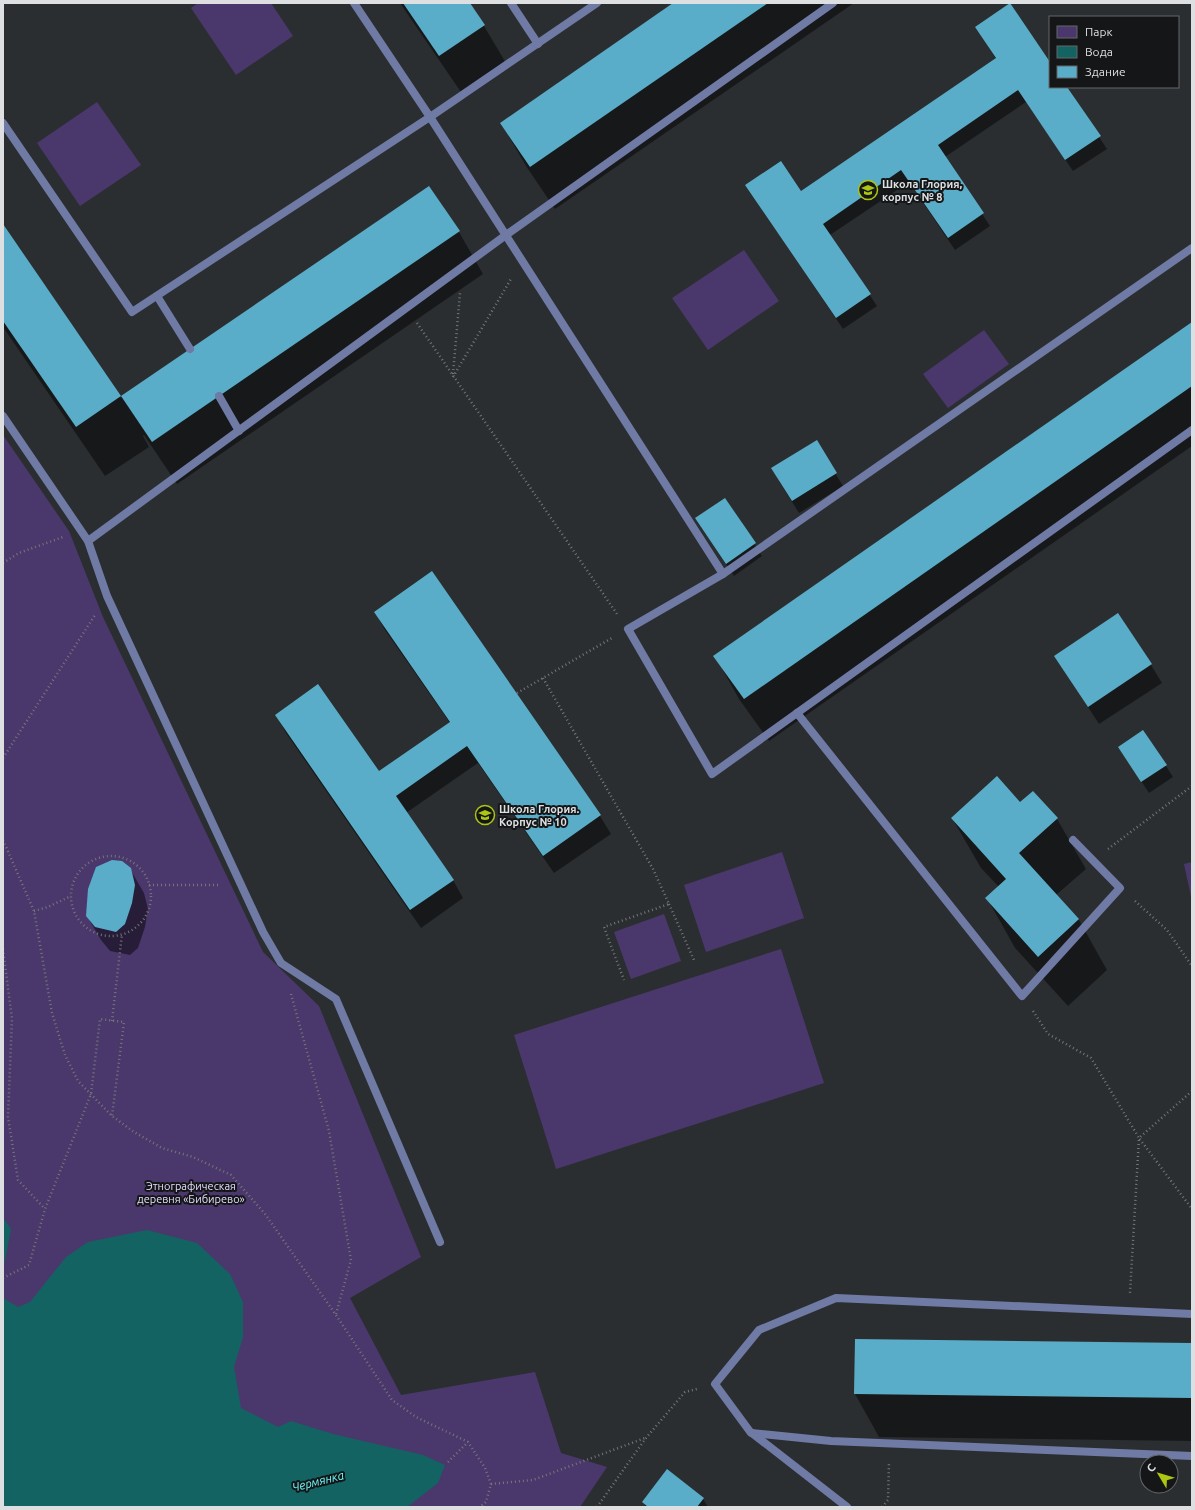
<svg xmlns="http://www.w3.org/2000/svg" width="1195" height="1510" font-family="Ubuntu,sans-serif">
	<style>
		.green { fill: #4a386c }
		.water { fill: #136363 }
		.shadow { fill: #0007 }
		.building { fill: #5aadc8 }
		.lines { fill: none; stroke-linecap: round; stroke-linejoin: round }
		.path { stroke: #747679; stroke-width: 2.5; stroke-dasharray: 1 3; stroke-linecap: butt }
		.lane { stroke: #6f7aa5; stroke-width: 8 }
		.labels { text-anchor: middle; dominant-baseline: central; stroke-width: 4; stroke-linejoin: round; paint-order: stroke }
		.poi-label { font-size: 11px; font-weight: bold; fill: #dddfe1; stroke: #141618; text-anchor: start }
		.park-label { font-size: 11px; fill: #e4dbfd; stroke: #141618 }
		.water-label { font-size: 12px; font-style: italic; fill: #6df7f7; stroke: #141618 }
	</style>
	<rect width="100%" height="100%" fill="#2b2e31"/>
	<g class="green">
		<polygon points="198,3 271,3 293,36 236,75 191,8"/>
		<polygon points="97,102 141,165 80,206 37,143"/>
		<polygon points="744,250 779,301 708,350 672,298"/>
		<polygon points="984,330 1009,364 948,408 923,374"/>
		<polygon points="3,435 69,531 103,617 263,952 319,1006 421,1257 350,1298 401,1395 535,1372 561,1453 607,1467 580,1507 3,1507"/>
		<polygon points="782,852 804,918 706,952 684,885"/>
		<polygon points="1192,862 1192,901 1184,864"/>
		<polygon points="664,914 681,961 631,979 614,932"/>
		<polygon points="781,949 824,1083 556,1169 514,1035"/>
	</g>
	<g class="water">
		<polygon points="3,1218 11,1229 3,1270"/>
		<polygon points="147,1230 197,1243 230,1274 243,1302 243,1337 234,1367 241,1408 278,1427 291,1421 333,1434 423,1455 445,1465 438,1483 407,1507 3,1507 3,1298 18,1307 30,1302 66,1257 88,1242"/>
	</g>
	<g class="shadow">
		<polygon points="400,3 469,3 484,26 509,68 465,98"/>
		<polygon points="675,3 854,3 555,209 526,166 501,123"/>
		<polygon points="976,27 1050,64 1050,87 1066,87 1107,149 1073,171 1026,102 945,157 990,226 955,250 909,182 830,235 877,306 843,329 754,197 800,192 996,59"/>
		<polygon points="428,187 459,232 483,274 177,484 144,435 143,436 149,447 105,476 3,327 3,226 121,398"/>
		<polygon points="1192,323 1192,446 769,741 739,699 715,656"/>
		<polygon points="816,442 843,486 799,513 779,481"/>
		<polygon points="725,499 762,556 734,576 696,519"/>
		<polygon points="432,573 600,816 611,834 554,873 478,763 406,813 453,880 463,898 421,928 286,733 276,715 378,773 450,723 385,630 375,612"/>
		<polygon points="1117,614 1151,665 1162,683 1099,724 1055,656"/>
		<polygon points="1119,747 1166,766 1173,777 1149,793"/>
		<polygon points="1020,803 1057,819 1086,869 1056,895 1079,920 1107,970 1068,1006 1015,948 987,898 999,887 981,868 952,818"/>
		<polygon points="130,869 144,893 148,909 145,927 138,948 130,955 110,951 101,940 87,916"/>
		<polygon points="856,1340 1192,1344 1192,1441 879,1437 855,1394"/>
		<polygon points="667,1471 703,1499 708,1507 646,1507 643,1502"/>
	</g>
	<g class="building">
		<polygon points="403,3 470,3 485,25 439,56"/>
		<polygon points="673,3 768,3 530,167 500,123"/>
		<polygon points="1010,3 1050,62 1050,87 1067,87 1101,136 1065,160 1018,90 938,145 984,213 948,238 901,170 823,224 871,294 836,318 745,185 781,161 801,191 996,58 975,27"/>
		<polygon points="429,186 460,231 152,442 121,396"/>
		<polygon points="3,224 121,396 76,427 3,321"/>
		<polygon points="1192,322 1192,386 744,699 713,656"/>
		<polygon points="817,440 837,473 792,501 771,468"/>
		<polygon points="725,498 756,543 726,564 695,518"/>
		<polygon points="432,571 601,815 543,856 467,746 396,796 454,880 410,910 275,715 318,684 379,771 450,722 374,612"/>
		<polygon points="1118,613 1152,664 1088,707 1054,656"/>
		<polygon points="1143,730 1167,765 1141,782 1118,747"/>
		<polygon points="997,776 1020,802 1033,791 1058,818 1019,853 1079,919 1038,957 985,898 1006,879 951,818"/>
		<polygon points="112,860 122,861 131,868 135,885 132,903 125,924 116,932 95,927 86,916 88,889 96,867"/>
		<polygon points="855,1339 1192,1343 1192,1398 854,1394"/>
		<polygon points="667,1469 704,1498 697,1507 648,1507 642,1502"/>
	</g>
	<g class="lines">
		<g class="path">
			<polyline points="417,323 617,614"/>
			<polyline points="453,374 460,293"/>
			<polyline points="453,377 511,279"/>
			<polyline points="3,563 19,553 63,537"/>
			<polyline points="543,678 653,869 669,904 604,927 624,980"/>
			<polyline points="517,693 612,638"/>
			<polyline points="3,758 95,615"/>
			<polyline points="3,840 34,911 52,1013 65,1055 78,1081 112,1116 134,1132 162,1148 193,1157 231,1175 265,1214 336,1315 392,1400 416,1417 468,1442 485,1468 491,1484 486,1502 480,1507"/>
			<polyline points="1108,849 1192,786"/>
			<circle cx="111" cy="896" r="40"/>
			<polyline points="149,885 221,885"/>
			<polyline points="1135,901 1167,930 1192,966"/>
			<polyline points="669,904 694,960"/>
			<polyline points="34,911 48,907 71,896"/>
			<polyline points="3,949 12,1019 8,1117 18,1180 45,1209"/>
			<polyline points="291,994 329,1131 351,1260 336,1314"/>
			<polyline points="1033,1011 1048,1034 1091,1058 1139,1138 1130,1293"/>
			<polyline points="112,1021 122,934"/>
			<polyline points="1192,1091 1139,1138 1192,1209"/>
			<polyline points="3,1278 29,1265 45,1209 91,1094 100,1019 124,1022 112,1116"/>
			<polyline points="448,1462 468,1442"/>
			<polyline points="491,1484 533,1480 645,1438"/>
			<polyline points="597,1507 646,1438 685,1392 697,1389"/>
			<polyline points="882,1507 888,1500 889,1462"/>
		</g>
		<g class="lane">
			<polyline points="354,3 430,117 597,3"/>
			<polyline points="511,3 538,44"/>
			<polyline points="3,123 132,312 430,117 723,574 628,629 712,774 1192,430"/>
			<polyline points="157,296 190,349"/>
			<polyline points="219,396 239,431"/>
			<polyline points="3,416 88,541 107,596 263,932 281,963 336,999 440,1242"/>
			<polyline points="88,541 506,235 833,3"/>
			<polyline points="723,574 1192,248"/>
			<polyline points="797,713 1022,996 1120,888 1073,840"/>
			<polyline points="1192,1314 836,1298 759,1330 715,1384 751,1433 831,1441 1192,1456"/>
			<polyline points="752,1433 847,1507"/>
		</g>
	</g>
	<defs>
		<symbol id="school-ring" viewBox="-11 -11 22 22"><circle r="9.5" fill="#141618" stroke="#acc611" stroke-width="1.5"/><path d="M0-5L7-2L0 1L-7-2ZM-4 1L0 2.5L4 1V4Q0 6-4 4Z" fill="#acc611"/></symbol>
	</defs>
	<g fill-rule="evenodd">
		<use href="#school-ring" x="857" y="179" width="22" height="22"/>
		<use href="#school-ring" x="474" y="804" width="22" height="22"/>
	</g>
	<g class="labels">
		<g class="poi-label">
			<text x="882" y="184">Школа Глория,<tspan x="882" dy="13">корпус № 8</tspan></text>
			<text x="499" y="809">Школа Глория.<tspan x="499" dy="13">Корпус № 10</tspan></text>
		</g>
		<g class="park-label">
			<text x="191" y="1186">Этнографическая<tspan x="191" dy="13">деревня «Бибирево»</tspan></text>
		</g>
		<g class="water-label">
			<text transform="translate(318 1481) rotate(-14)">Чермянка</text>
		</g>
	</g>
	<rect width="1195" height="1510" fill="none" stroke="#dddfe1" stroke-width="8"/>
	<rect x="1049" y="16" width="130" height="72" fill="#141618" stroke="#646668"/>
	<rect x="1057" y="26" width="20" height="12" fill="#4a386c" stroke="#646668"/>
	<text x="1085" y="36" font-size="12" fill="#dddfe1">Парк</text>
	<rect x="1057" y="46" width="20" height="12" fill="#136363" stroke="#646668"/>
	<text x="1085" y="56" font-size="12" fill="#dddfe1">Вода</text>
	<rect x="1057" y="66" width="20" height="12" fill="#5aadc8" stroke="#646668"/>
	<text x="1085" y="76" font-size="12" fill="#dddfe1">Здание</text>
	<g transform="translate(1159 1474) rotate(308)"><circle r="19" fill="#141618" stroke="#646668"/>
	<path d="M0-3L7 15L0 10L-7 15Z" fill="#acc611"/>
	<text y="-6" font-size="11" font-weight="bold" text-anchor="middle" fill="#dddfe1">С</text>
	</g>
</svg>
